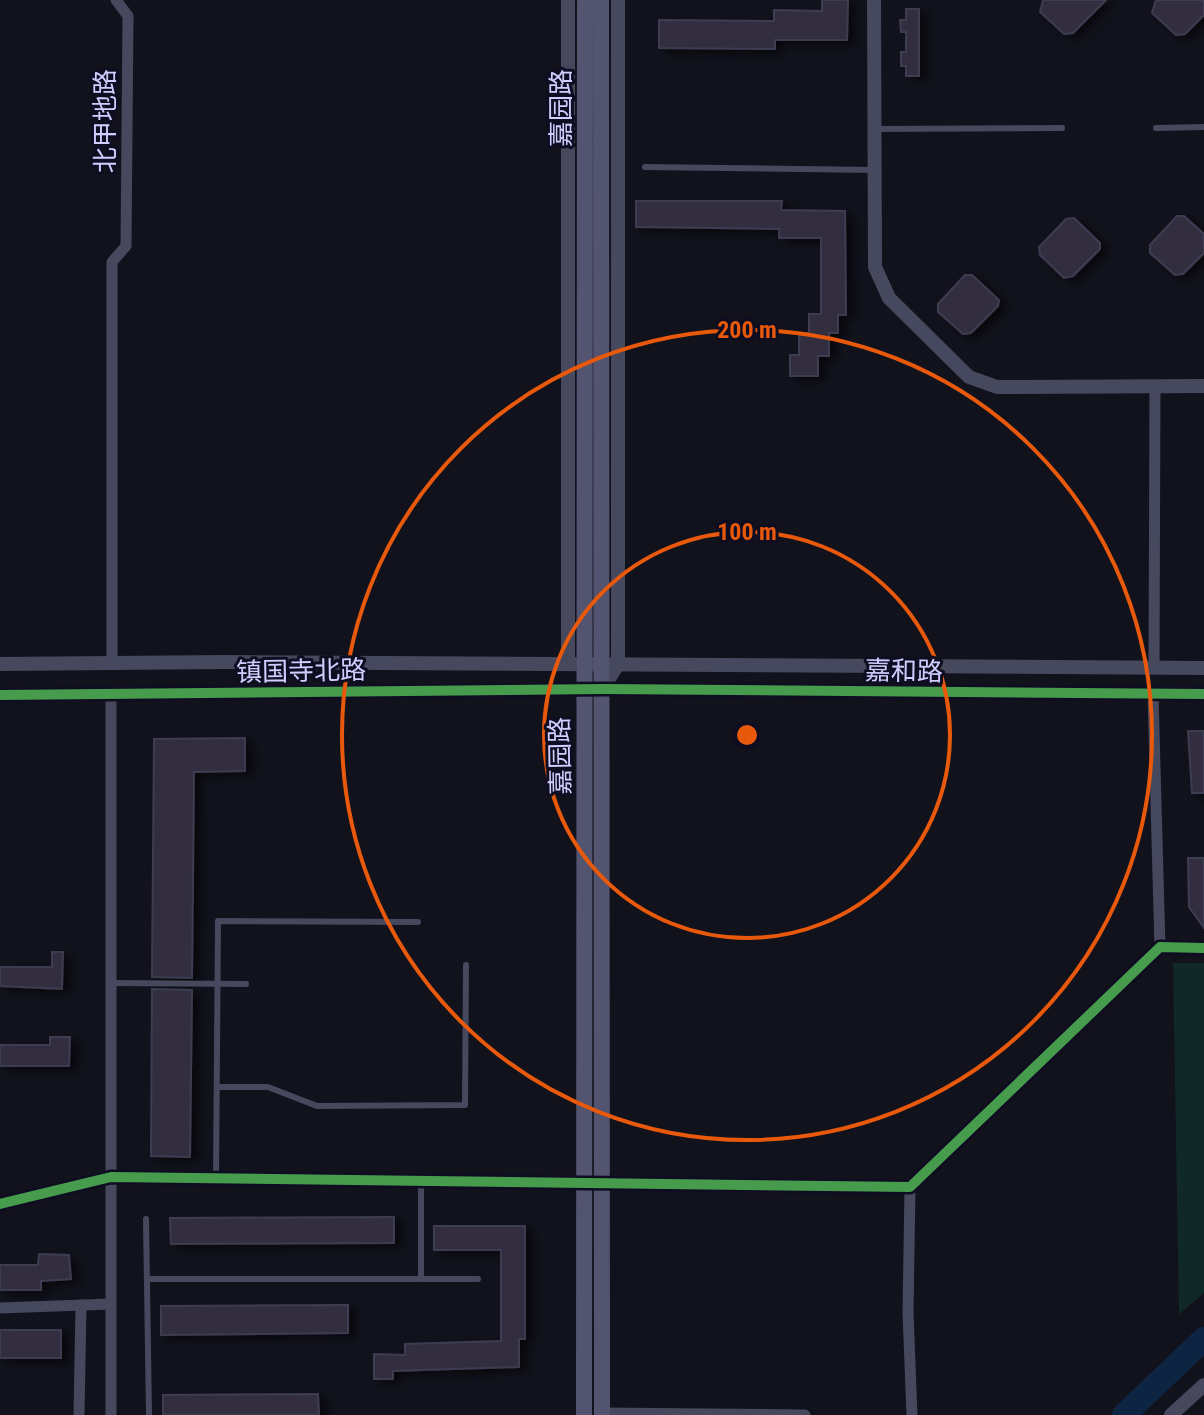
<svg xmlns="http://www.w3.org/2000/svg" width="1204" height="1415" font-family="'Roboto Condensed','Noto Sans SC',sans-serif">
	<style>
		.green { fill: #102827 }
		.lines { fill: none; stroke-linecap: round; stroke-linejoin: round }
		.river { stroke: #0d2542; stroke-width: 24 }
		.building { fill: #302f3f; stroke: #3e3c51; stroke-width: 2; filter: url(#shadow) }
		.service { stroke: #46485e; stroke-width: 6 }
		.minor { stroke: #46485e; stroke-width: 11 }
		.tertiary { stroke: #46485e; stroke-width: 14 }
		.secondary { stroke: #535470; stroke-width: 16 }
		.cycleway-casing { stroke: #0f0d21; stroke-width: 15 }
		.cycleway { stroke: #469c4c; stroke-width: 10 }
		.ring { fill: none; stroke: #e8590c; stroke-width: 4 }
		.labels { text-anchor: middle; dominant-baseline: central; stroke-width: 6; stroke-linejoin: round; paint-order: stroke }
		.street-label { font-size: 26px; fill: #cfceff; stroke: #0f0d21 }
		.centre { fill: #e8590c; stroke: #0f0d21; stroke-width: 4 }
		.ring-label { font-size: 24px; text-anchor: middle; font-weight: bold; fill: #e8590c; stroke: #0f0d21; stroke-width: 6; stroke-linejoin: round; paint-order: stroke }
	</style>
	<defs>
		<filter id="shadow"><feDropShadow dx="7" dy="4" stdDeviation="4" flood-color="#0009"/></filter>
	</defs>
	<rect width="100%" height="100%" fill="#12121d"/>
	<polygon class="green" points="1173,963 1204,963 1204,1293 1179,1314"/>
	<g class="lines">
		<polyline class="river" points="1124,1415 1204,1339"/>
	</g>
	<g class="building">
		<polygon points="822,0 848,0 847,40 775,40 775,49 659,48 659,20 774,21 774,10 822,11"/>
		<polygon points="1043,0 1106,0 1073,33 1064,34 1040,12"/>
		<polygon points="1156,0 1204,0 1204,15 1185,34 1176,35 1152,13"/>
		<polygon points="906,9 919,9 919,76 906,76 906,66 901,66 901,52 906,52 906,32 901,32 900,20 906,20"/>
		<polygon points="636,201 782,201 781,210 845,211 846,315 838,315 838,333 829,333 829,356 818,356 818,376 790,376 790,355 799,355 799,333 809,333 809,314 821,314 821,238 779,238 779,229 636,227"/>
		<polygon points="1177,216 1184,216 1204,234 1204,253 1183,274 1175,275 1150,253 1150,245"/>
		<polygon points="1074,218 1100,243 1100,249 1073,276 1064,278 1040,255 1039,247 1066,219"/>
		<polygon points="965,275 972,275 999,300 998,306 971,333 963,334 938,312 938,304"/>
		<polygon points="1188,731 1204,731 1204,793 1192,793"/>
		<polygon points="245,738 245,771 194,772 192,978 152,977 154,739"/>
		<polygon points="1188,858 1204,858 1204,928 1189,907"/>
		<polygon points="52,952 63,952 62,989 0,986 0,967 52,967"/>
		<polygon points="152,989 192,990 190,1157 151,1156"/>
		<polygon points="50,1037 70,1037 69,1066 0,1066 0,1045 50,1045"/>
		<polygon points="394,1217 394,1243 171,1244 170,1218"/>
		<polygon points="434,1226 525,1226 525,1339 519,1339 519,1367 393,1371 393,1379 374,1379 374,1354 405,1355 405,1344 501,1341 501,1250 434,1250"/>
		<polygon points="39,1254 69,1255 71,1279 41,1281 41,1290 0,1290 0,1265 38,1265"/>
		<polygon points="348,1305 348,1333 161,1335 161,1306"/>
		<rect x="0" y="1330" width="61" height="28"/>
		<polygon points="318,1394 319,1415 163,1415 163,1395"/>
	</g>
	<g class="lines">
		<g class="service">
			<polyline points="1156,128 1204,127"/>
			<polyline points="874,129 1062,128"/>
			<polyline points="645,167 875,170"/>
			<polyline points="111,983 246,984"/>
			<polyline points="217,1087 268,1087 317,1106 465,1105 466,965"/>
			<polyline points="216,1179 218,921 418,922"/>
			<polyline points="146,1219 149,1415"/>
			<polyline points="147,1279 478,1279"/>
			<polyline points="421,1279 421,1181"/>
		</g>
		<g class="minor">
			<polyline points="112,664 112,262 126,246 128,16 116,0"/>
			<polyline points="1154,668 1155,386"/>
			<polyline points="111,695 111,1415"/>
			<polyline points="1153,695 1160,947"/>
			<polyline points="910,1187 908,1313 912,1415"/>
			<polyline points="0,1204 111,1177 910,1187 1160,947 1204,948"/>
			<polyline points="0,1308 111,1304"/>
			<polyline points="602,1413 805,1415"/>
			<polyline points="79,1415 81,1305"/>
		</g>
		<g class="tertiary">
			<polyline points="568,0 568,664"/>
			<polyline points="874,0 875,267 889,298 969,377 997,387 1204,386"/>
			<polyline points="0,664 225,662 1204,668"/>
			<polyline points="603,689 618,664 618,0"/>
			<polyline points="0,695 603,689 1204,694"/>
			<polyline points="1171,1415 1204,1385"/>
		</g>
		<g class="secondary">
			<polyline points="601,0 602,1415"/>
			<polyline points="584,1415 585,0"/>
		</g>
		<defs>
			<g id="cycleway">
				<polyline points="0,695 603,689 1204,694"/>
				<polyline points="0,1204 111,1177 910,1187 1160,947 1204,948"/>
			</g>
		</defs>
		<use href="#cycleway" class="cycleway-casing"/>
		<use href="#cycleway" class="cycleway"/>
	</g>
	<g class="ring">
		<circle cx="747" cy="735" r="203"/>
		<circle cx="747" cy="735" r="405"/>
	</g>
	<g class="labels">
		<g class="street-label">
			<text transform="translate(561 108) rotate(-90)">嘉园路</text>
			<text transform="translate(105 121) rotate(-90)">北甲地路</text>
			<text transform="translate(301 671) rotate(-1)">镇国寺北路</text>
			<text transform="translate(904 671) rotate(1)">嘉和路</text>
			<text transform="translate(560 756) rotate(-91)">嘉园路</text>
		</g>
	</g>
	<circle cx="747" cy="735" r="12" class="centre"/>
	<g class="ring-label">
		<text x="747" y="338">200 m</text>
		<text x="747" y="540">100 m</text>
	</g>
</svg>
